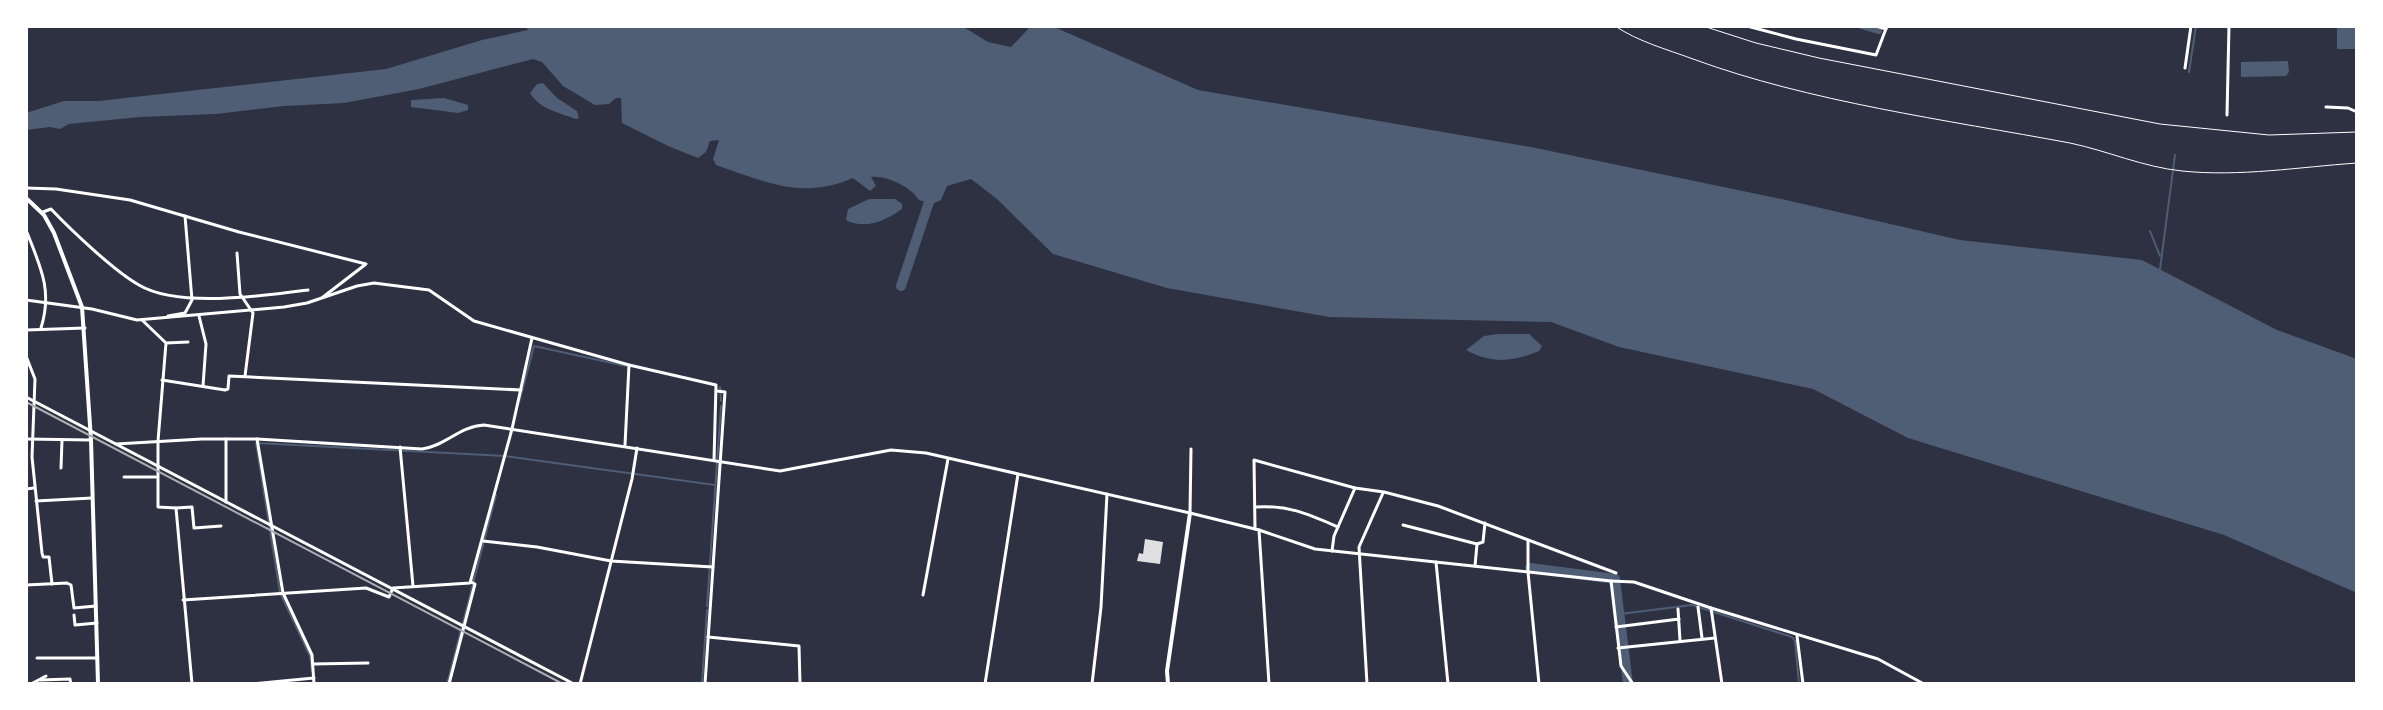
<svg xmlns="http://www.w3.org/2000/svg" width="2383" height="710" font-family="'Golos Text',sans-serif">
	<style>
		.water { fill: #4f5d75 }
		.lines { fill: none; stroke-linecap: round; stroke-linejoin: round }
		.stream { stroke: #4f5d75; stroke-width: 2 }
		.canal { stroke: #4f5d75; stroke-width: 6 }
		.river { stroke: #4f5d75; stroke-width: 10 }
		.building { fill: #e0e0e3 }
		.path { stroke: #fff; stroke-width: 1 }
		.minor { stroke: #fff; stroke-width: 3 }
		.tertiary { stroke: #fff; stroke-width: 4 }
		.secondary { stroke: #fff; stroke-width: 4 }
		.rail { stroke: #abadb3; stroke-width: 2 }
	</style>
	<rect width="100%" height="100%" fill="#2d3142"/>
	<g class="water">
		<path d="M525 26H962L988 42 1011 47 1031 26H1052L1198 90 1531 147 1786 200 1960 240 2142 260 2277 330 2357 359V593L2224 535 1908 438 1813 389 1619 347 1551 322 1329 317 1167 288 1053 254 997 199 971 179 947 186 941 200 932 204 919 200C911 187 886 175 871 177L876 186 870 191 853 178C802 200 766 182 716 165L713 159 719 140 710 141 706 152 698 158 668 146 622 123 621 98H616L609 104 595 105 563 86 542 62 533 59 419 89 344 103 284 106 216 114 140 117 69 124 60 129 50 127 26 130V113L64 101H98L386 69 482 40 528 30Z"/>
		<rect x="2337" y="26" width="20" height="23"/>
		<polygon points="2288,61 2289,72 2286,76 2241,77 2241,62"/>
		<path d="M543 83 557 98 577 111 579 118 576 119C560 113 539 109 530 93L537 84Z"/>
		<polygon points="444,98 468,105 468,110 458,113 411,107 411,100"/>
		<path d="M869 199H895L902 204V209C885 221 865 230 846 220L848 209Z"/>
		<path d="M1498 334H1529L1542 346 1539 351C1513 362 1492 364 1466 350L1484 336Z"/>
	</g>
	<g class="lines">
		<g class="stream">
			<polyline points="2189,72 2196,26"/>
			<polyline points="2150,231 2160,256"/>
			<polyline points="2160,269 2175,155"/>
			<polyline points="720,387 721,401"/>
			<polyline points="519,403 534,346 626,366"/>
			<polyline points="707,606 721,406"/>
			<polyline points="1620,614 1692,605 1792,637 1795,641 1799,684"/>
			<polyline points="312,671 310,656 280,593 256,443 505,456 715,485"/>
			<polyline points="447,684 496,495"/>
			<polyline points="702,684 707,610"/>
		</g>
		<polyline class="canal" points="1862,26 1879,31"/>
		<g class="river">
			<polyline points="901,286 932,193"/>
			<polyline points="1530,568 1615,579 1628,684"/>
		</g>
	</g>
	<polygon class="building" points="1145,539 1163,542 1160,564 1137,561 1139,553 1143,554"/>
	<g class="lines">
		<g class="path">
			<path d="M1615 26C1639 42 1666 49 1693 59 1810 102 1947 120 2070 143 2108 151 2143 167 2182 171 2240 177 2299 167 2357 163"/>
			<polyline points="1703,26 1756,43 1819,58 2160,124 2269,135 2357,132"/>
		</g>
		<g class="minor">
			<polyline points="1747,26 1796,39 1876,55 1887,26"/>
			<polyline points="1876,26 1886,29"/>
			<polyline points="2185,68 2191,26"/>
			<polyline points="2326,107 2348,108 2357,112"/>
			<polyline points="2227,115 2229,26"/>
			<polyline points="26,188 56,189 130,200 239,232 366,264 323,297"/>
			<path d="M43 212 51 209C71 230 114 271 139 285 177 308 263 296 308 290"/>
			<path d="M26 230C40 266 53 290 41 328"/>
			<polyline points="237,253 240,294 253,313 245,376"/>
			<polyline points="26,300 92,309 137,320 284,307 307,303 357,286 374,283 429,290 474,321 629,365 716,385 714,460"/>
			<polyline points="168,316 185,313 192,300 185,216"/>
			<polyline points="199,316 206,344 203,386"/>
			<polyline points="142,320 166,343 158,441 158,507 176,508 192,684"/>
			<polyline points="26,330 85,328"/>
			<polyline points="166,343 188,342"/>
			<polyline points="26,356 35,379 32,457 42,553 43,557 49,557 52,584"/>
			<polyline points="162,380 225,390 228,389 229,376 521,390"/>
			<polyline points="26,397 574,684"/>
			<polyline points="26,439 91,440"/>
			<polyline points="226,439 226,502"/>
			<polyline points="257,439 283,593 312,655 314,684"/>
			<path d="M116 444 202 439H257L422 449C445 446 460 426 484 425L780 471 891 450 926 453 1190 513 1259 530 1315 549 1611 581 1621 666 1633 684"/>
			<polyline points="625,445 629,365"/>
			<polyline points="400,447 413,586"/>
			<polyline points="61,468 62,440"/>
			<polyline points="124,477 156,477"/>
			<polyline points="26,489 34,488"/>
			<polyline points="36,501 92,498"/>
			<path d="M1256 507C1289 505 1308 514 1338 527"/>
			<polyline points="176,508 192,507 194,528 221,526"/>
			<polyline points="1190,513 1191,449"/>
			<polyline points="1403,525 1477,544 1483,542 1485,523"/>
			<polyline points="1255,529 1254,460 1355,488 1384,492 1438,506 1616,573"/>
			<polyline points="1259,530 1269,684"/>
			<polyline points="483,541 537,547 611,561 713,567"/>
			<polyline points="1528,541 1528,572 1539,684"/>
			<polyline points="1332,551 1334,536 1355,488"/>
			<polyline points="1436,562 1448,684"/>
			<polyline points="1475,566 1477,544"/>
			<polyline points="1611,581 1634,582 1711,608 1878,659 1924,684"/>
			<polyline points="26,585 67,583 71,585 74,608 96,606"/>
			<polyline points="923,595 948,459"/>
			<polyline points="183,600 366,588 389,597 393,588 470,583 512,429 532,338"/>
			<polyline points="1698,607 1702,638"/>
			<polyline points="1711,608 1722,684"/>
			<polyline points="1678,609 1680,640"/>
			<polyline points="74,615 75,625 97,623"/>
			<polyline points="1616,627 1679,619"/>
			<polyline points="1797,636 1803,684"/>
			<polyline points="708,637 799,646 800,684"/>
			<polyline points="1618,648 1715,638"/>
			<polyline points="37,658 97,658"/>
			<polyline points="313,664 368,663"/>
			<polyline points="40,680 70,679 71,684"/>
			<polyline points="31,684 46,676"/>
			<polyline points="251,684 314,678"/>
			<polyline points="449,684 475,584 471,582"/>
			<polyline points="580,684 632,479 637,448"/>
			<polyline points="705,684 725,392 717,391"/>
			<polyline points="985,684 1018,474"/>
			<polyline points="1092,684 1101,607 1107,494"/>
			<polyline points="1367,684 1359,547 1383,493"/>
		</g>
		<polyline class="tertiary" points="26,198 44,215 54,233 82,307 91,440 98,684"/>
		<polyline class="secondary" points="1168,684 1167,671 1190,513"/>
		<polyline class="rail" points="26,402 563,684"/>
	</g>
	<rect width="2383" height="710" fill="none" stroke="#ffffff" stroke-width="56"/>
</svg>
